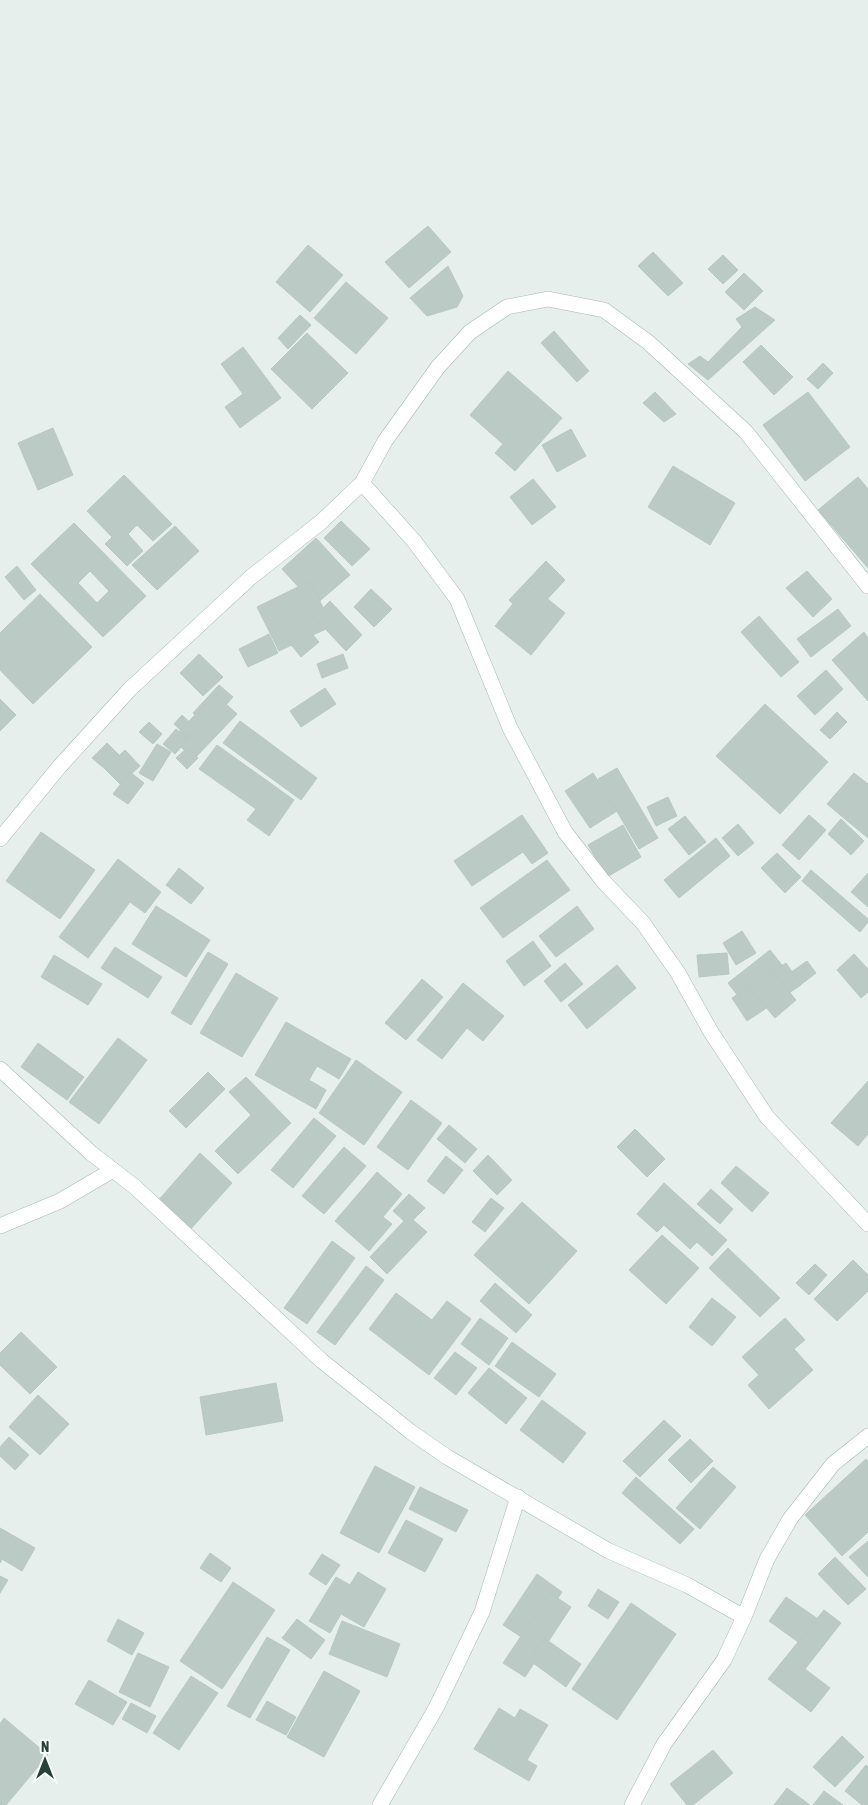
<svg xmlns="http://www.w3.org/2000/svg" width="868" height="1805" font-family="'Asap Condensed',sans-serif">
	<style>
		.building { fill: #bbcac4; stroke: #b8c9c2; fill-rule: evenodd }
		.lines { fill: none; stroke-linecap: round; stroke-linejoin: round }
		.minor-casing { stroke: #a8b8b2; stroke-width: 16 }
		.minor { stroke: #fff; stroke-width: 15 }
	</style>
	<rect width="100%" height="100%" fill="#e6efeb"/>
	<g class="building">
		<polygon points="428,226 451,252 409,288 385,262"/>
		<polygon points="308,245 343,275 310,312 276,282"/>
		<polygon points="653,252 683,283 668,296 638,266"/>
		<polygon points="723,255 738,270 723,284 708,269"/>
		<polygon points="448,266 463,296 457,307 427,316 410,298"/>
		<polygon points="744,273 763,291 744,310 725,292"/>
		<polygon points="346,282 388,318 356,354 314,318"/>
		<polygon points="755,307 775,320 708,380 688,364 700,356 708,362 742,327 736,319"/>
		<polygon points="300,315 311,325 288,349 278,338"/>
		<polygon points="554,331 589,371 577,382 541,343"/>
		<polygon points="307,333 348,373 312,409 271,369"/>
		<polygon points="761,345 793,377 774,395 743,362"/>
		<polygon points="243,347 281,398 240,428 225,407 243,394 221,364"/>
		<polygon points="823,363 833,373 818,389 807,379"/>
		<polygon points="508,371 562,418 515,471 495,453 503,444 470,415"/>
		<polygon points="655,392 676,414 664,422 643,403"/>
		<polygon points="808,392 850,447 805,481 763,425"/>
		<polygon points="53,428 73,475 38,490 18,443"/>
		<polygon points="571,429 586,456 557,472 542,445"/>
		<polygon points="673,466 735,503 710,545 648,507"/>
		<polygon points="124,475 172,524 153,541 137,525 128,534 143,551 127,566 105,544 112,537 87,511"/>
		<polygon points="858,477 868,489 868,568 818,510"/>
		<polygon points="533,479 556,507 532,525 510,497"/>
		<polygon points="341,521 370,549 352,566 324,538"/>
		<path d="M74 523 146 596 103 637 31 564ZM90 571 109 591 97 603 78 583Z"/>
		<polygon points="175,526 199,551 157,590 132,565"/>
		<polygon points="316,538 350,575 315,605 282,569"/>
		<polygon points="546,561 565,580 529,619 509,600"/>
		<polygon points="17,566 36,590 24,600 5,577"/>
		<polygon points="807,571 832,599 813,617 786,588"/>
		<polygon points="310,581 332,626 279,651 257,607"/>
		<polygon points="529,584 565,613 531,655 495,626"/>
		<polygon points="371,589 392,609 374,627 354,607"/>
		<polygon points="40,594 92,647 33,704 0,670 0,633"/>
		<polygon points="330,601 362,635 346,651 314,617"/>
		<polygon points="838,609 851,626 811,657 797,639"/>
		<polygon points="759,616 799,662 781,677 741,632"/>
		<polygon points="305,626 319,642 301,657 288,641"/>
		<polygon points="864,632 868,638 868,701 832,660"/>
		<polygon points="269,634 278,653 248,667 239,649"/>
		<polygon points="199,654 223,677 203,696 180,673"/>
		<polygon points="343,654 348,668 322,678 317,664"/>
		<polygon points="826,670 843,689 815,715 797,696"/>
		<polygon points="219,685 233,697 207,726 193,713"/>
		<polygon points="325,688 336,704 301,727 290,711"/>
		<polygon points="215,694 237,714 194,759 172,739"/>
		<polygon points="0,699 16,715 0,731"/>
		<polygon points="765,704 828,762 780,814 716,756"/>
		<polygon points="837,712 847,722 830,739 820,730"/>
		<polygon points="182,715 197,729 189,738 174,724"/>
		<polygon points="240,721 317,778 301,800 223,743"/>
		<polygon points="149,722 162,734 153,744 139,732"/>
		<polygon points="176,729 188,739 175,754 163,744"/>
		<polygon points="107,743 119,755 105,769 92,758"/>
		<polygon points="157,744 171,752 153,781 139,773"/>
		<polygon points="217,745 294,800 269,836 247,820 256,809 199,769"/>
		<polygon points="187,748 198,758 187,769 176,758"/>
		<polygon points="125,750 140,766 120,784 105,769"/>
		<polygon points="617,768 658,838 639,849 598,779"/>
		<polygon points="130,772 144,783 128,804 113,794"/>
		<polygon points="593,773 617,811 590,828 565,791"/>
		<polygon points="854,773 868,784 868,838 827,804"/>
		<polygon points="668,797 677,816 656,826 647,807"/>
		<polygon points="522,815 548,853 532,864 523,852 472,886 454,861"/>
		<polygon points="809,815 826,830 799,860 782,845"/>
		<polygon points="685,816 706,842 689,855 668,829"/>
		<polygon points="841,819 864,841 851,855 828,834"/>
		<polygon points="738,824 754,843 738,856 722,838"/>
		<polygon points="623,825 641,857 607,877 588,845"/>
		<polygon points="41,832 95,870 60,919 6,881"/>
		<polygon points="716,838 730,856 679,898 664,880"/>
		<polygon points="777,853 801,877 785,893 761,868"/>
		<polygon points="118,859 161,892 145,913 130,902 88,958 59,937"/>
		<polygon points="547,860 570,890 503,938 480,908"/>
		<polygon points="179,868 204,888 191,904 166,885"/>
		<polygon points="811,870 868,919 868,922 860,932 802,881"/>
		<polygon points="868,873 868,907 851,892"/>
		<polygon points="156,906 210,940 186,977 132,944"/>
		<polygon points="577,906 594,929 556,957 539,936"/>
		<polygon points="742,931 756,953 736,965 723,943"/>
		<polygon points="533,941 551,966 524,986 506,961"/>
		<polygon points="115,947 162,977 148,998 101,968"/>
		<polygon points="770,950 794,980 752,1014 728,983"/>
		<polygon points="208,952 228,964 191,1025 171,1013"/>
		<polygon points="727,953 729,974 699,977 697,955"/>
		<polygon points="854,954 868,969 868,992 861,998 837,970"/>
		<polygon points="54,955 102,984 88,1005 41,977"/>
		<polygon points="807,961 816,973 799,986 790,973"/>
		<polygon points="565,963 583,984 561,1002 544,981"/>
		<polygon points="786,963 801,985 747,1021 732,998"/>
		<polygon points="617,965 636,988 587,1029 568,1005"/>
		<polygon points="771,970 796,1000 775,1018 749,987"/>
		<polygon points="236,973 278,998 242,1057 200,1033"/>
		<polygon points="422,979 443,997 406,1040 385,1023"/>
		<polygon points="463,983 504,1016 483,1041 467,1028 442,1059 417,1040"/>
		<polygon points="286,1022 351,1059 339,1079 317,1066 309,1080 326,1090 316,1109 255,1075"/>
		<polygon points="118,1038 147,1060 99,1124 69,1102"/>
		<polygon points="38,1043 84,1077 67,1100 21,1067"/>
		<polygon points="356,1060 402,1092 364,1145 319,1113"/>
		<polygon points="208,1072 225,1089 186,1128 169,1111"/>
		<polygon points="246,1077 291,1123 238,1174 215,1151 251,1115 229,1092"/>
		<polygon points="868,1081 868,1134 858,1146 831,1123"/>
		<polygon points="411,1100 442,1123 408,1170 377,1147"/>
		<polygon points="314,1118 336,1136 293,1188 271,1170"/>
		<polygon points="449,1125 477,1149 465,1163 437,1139"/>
		<polygon points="635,1129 665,1159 647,1177 617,1147"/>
		<polygon points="344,1147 366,1166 324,1214 302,1196"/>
		<polygon points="200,1153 232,1183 188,1232 156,1203"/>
		<polygon points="488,1155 512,1180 497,1195 473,1171"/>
		<polygon points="446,1156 463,1170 444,1194 427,1181"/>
		<polygon points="736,1166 769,1193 752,1212 721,1183"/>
		<polygon points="377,1172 402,1194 383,1217 392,1224 369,1251 335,1221"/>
		<polygon points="664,1183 727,1240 712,1256 697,1242 690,1249 664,1225 657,1232 637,1214"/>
		<polygon points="711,1189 733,1209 720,1224 697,1204"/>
		<polygon points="409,1194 425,1208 413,1220 427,1232 387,1274 370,1257 404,1221 393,1211"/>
		<polygon points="491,1198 504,1208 485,1232 472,1222"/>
		<polygon points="522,1202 577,1251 529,1304 474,1255"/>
		<polygon points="662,1235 699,1268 666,1304 629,1270"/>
		<polygon points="332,1241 355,1258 307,1324 284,1308"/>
		<polygon points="728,1248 780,1298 760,1317 709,1268"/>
		<polygon points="853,1260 868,1275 868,1291 837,1321 814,1299"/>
		<polygon points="815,1264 827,1275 809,1295 796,1283"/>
		<polygon points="366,1266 384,1280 335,1345 317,1332"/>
		<polygon points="495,1283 532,1315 516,1333 480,1301"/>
		<polygon points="396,1293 432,1320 447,1301 471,1319 429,1375 369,1329"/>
		<polygon points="712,1298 736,1317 712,1346 689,1327"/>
		<polygon points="480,1318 508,1338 489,1365 461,1344"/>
		<polygon points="785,1318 805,1340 794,1349 813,1370 769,1409 748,1385 759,1375 742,1357"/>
		<polygon points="21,1332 57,1367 30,1394 0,1365 0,1353"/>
		<polygon points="512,1342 556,1374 539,1397 495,1366"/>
		<polygon points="455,1352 477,1368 456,1395 434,1378"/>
		<polygon points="489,1368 527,1398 506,1424 468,1393"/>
		<polygon points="276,1383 283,1421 206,1435 200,1397"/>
		<polygon points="38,1395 69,1424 40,1455 9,1427"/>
		<polygon points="542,1400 586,1433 563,1463 520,1430"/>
		<polygon points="664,1420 681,1436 640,1477 623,1461"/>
		<polygon points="9,1437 29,1455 15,1470 0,1456 0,1447"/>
		<polygon points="690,1439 713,1461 691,1483 668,1460"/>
		<polygon points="866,1459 868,1462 868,1532 842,1556 805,1515"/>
		<polygon points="375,1466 415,1487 379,1553 340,1533"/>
		<polygon points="713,1467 736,1487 700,1529 676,1508"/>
		<polygon points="636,1477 694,1529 680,1544 622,1493"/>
		<polygon points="420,1487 468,1510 456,1532 409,1509"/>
		<polygon points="406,1520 443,1539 425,1572 388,1553"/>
		<polygon points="0,1528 35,1548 22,1571 2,1559 0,1563"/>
		<polygon points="868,1541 868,1577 849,1557"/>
		<polygon points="210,1553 231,1568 221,1582 200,1568"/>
		<polygon points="322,1554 340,1565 326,1585 309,1574"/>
		<polygon points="835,1557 866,1589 848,1605 818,1574"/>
		<polygon points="358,1572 386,1589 364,1627 341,1614 330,1633 309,1621 336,1577 350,1585"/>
		<polygon points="537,1574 562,1592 529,1642 503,1625"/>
		<polygon points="0,1576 8,1580 0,1593"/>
		<polygon points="233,1582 275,1610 222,1689 180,1661"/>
		<polygon points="598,1589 619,1602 608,1619 588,1606"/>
		<polygon points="550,1593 571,1607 525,1677 503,1663"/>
		<polygon points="786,1597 818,1619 801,1644 769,1621"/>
		<polygon points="631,1603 676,1634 617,1720 572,1689"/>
		<polygon points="824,1610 841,1623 805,1669 830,1688 811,1712 768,1679"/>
		<polygon points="118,1619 144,1633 132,1655 107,1641"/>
		<polygon points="297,1619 325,1640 311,1659 282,1638"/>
		<polygon points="342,1621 400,1644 387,1677 329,1654"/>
		<polygon points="267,1637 290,1650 250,1718 227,1706"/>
		<polygon points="544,1638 581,1664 566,1687 529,1660"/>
		<polygon points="138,1653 169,1667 150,1707 119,1692"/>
		<polygon points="324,1671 360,1691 324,1757 287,1737"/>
		<polygon points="191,1676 218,1693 179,1750 153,1733"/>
		<polygon points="89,1680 127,1702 113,1725 75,1704"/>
		<polygon points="267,1701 296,1717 286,1735 256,1720"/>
		<polygon points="131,1703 156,1716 147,1733 122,1719"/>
		<polygon points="499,1708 515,1718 520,1709 548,1725 527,1760 537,1766 529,1781 474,1749"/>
		<polygon points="4,1718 48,1755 6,1805 0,1805 0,1724"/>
		<polygon points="842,1736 864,1757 835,1787 813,1767"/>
		<polygon points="713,1750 733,1773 693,1805 687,1805 670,1784"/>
		<polygon points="866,1765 868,1767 868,1805 862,1805 845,1791"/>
		<polygon points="787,1788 810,1805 774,1805"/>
		<polygon points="824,1791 843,1805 813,1805"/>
	</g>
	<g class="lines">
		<defs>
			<g id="minor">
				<polyline points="362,483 414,541 457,599 510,728 565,832 603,881 643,923 678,973 711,1032 767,1117 868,1224"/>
				<polyline points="0,839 60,766 130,689 251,577 321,522 362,483 385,441 438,367 470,332 507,307 548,299 604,310 648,342 746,432 868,586"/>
				<polyline points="0,1069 91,1153 135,1187 322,1361 411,1432 447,1457 609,1551 687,1585 744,1617"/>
				<polyline points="0,1226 60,1201 113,1170"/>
				<polyline points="380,1805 436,1708 482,1612 518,1497"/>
				<polyline points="632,1805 664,1744 724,1660 744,1617 767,1559 790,1519 833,1464 868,1436"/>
			</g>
		</defs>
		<use href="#minor" class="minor-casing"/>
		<use href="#minor" class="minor"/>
	</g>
	<g transform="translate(45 1760)" stroke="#f7fbf9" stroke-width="4" paint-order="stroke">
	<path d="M0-4L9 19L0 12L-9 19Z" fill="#24423a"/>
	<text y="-8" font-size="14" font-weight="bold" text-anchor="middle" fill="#24423a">N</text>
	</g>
</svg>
